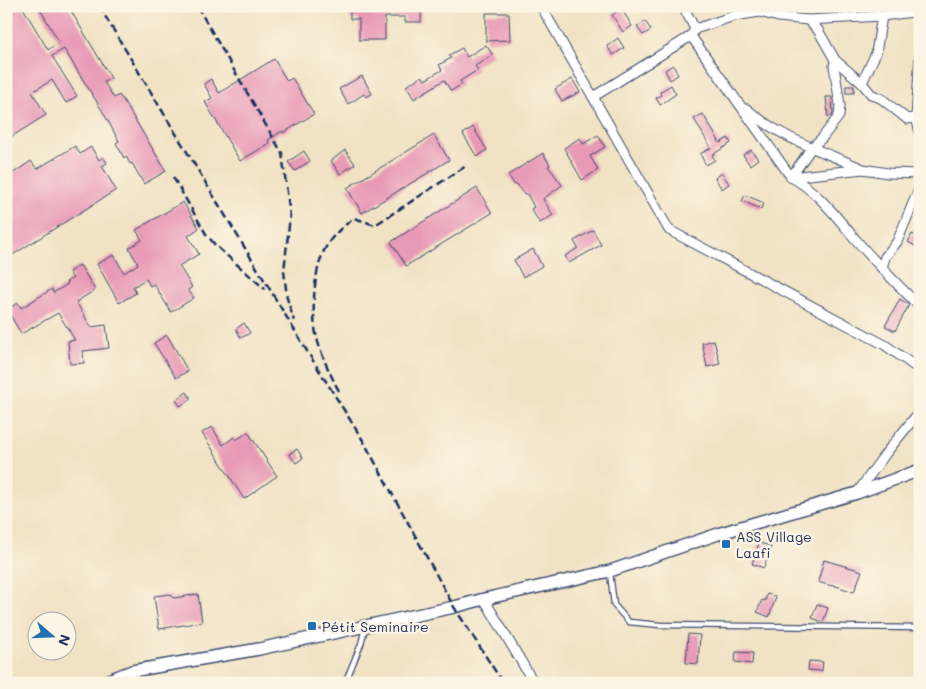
<svg xmlns="http://www.w3.org/2000/svg" width="926" height="689" font-family="Mali,sans-serif">
	<style>
		.building { fill: #e899b6 }
		.lines { fill: none; stroke-linecap: round; stroke-linejoin: round }
		.service-casing { stroke: #3b4a6d; stroke-width: 7 }
		.minor-casing { stroke: #3b4a6d; stroke-width: 11 }
		.tertiary-casing { stroke: #3b4a6d; stroke-width: 14 }
		.service { stroke: #fff; stroke-width: 4.5 }
		.minor { stroke: #fff; stroke-width: 9 }
		.tertiary { stroke: #fff; stroke-width: 11 }
		.rail { stroke: #1b2f5e; stroke-width: 2.5; stroke-dasharray: 8 4; stroke-linecap: butt }
		.poi-dot { fill: #1f6fb2; stroke: #fcf5e5; stroke-width: 2 }
		.labels { text-anchor: middle; dominant-baseline: central; stroke-width: 5; stroke-linejoin: round; paint-order: stroke }
		.poi-label { font-size: 14px; fill: #1b2f5e; stroke: #fcf5e5; text-anchor: start }
	</style>
	<rect width="100%" height="100%" fill="#fcf5e5"/>
	<filter id="ink" filterUnits="userSpaceOnUse"><feTurbulence type="fractalNoise" baseFrequency=".02" numOctaves="2"/><feDisplacementMap in="SourceGraphic" scale="10" xChannelSelector="R" yChannelSelector="G"/><feConvolveMatrix kernelMatrix="1 2 1 2 8 2 1 2 1" color-interpolation-filters="sRGB"/></filter>
	<filter id="wash" filterUnits="userSpaceOnUse"><feTurbulence type="fractalNoise" baseFrequency=".0096" numOctaves="4" result="noise"/><feDisplacementMap in="SourceGraphic" scale="20" xChannelSelector="R" yChannelSelector="G"/><feGaussianBlur stdDeviation="1.12" result="paint"/><feColorMatrix in="noise" values="0 0 0 0 0 0 0 0 0 0 0 0 0 0 0 0 0 1.4 0 .05"/><feComposite in="paint" operator="in"/></filter>
	<g filter="url(#wash)">
		<rect width="100%" height="100%" fill="#f0e2c3"/>
		<g id="blocks">
			<g class="building">
				<polygon points="6,6 22,6 48,50 59,42 38,6 68,6 111,78 104,82 114,98 119,95 123,100 166,171 144,184 132,163 130,164 126,156 124,158 116,143 119,141 103,112 64,49 52,56 77,96 66,103 52,80 32,92 46,115 6,140"/>
				<polygon points="350,6 421,6 421,22 405,22 405,17 385,17 385,40 359,40 359,19 350,19"/>
				<polygon points="621,8 632,26 623,32 612,15"/>
				<polygon points="486,13 509,13 510,40 486,41"/>
				<polygon points="645,21 651,30 643,35 637,27"/>
				<polygon points="618,38 624,48 613,55 607,46"/>
				<polygon points="486,45 493,55 475,66 478,70 460,81 462,84 451,91 444,80 414,99 406,86 422,76 425,80 442,70 439,65 451,58 449,55 462,48 467,57"/>
				<polygon points="274,59 287,81 292,78 314,114 283,133 282,131 268,140 270,143 240,161 205,102 212,98 204,84 211,79 219,93"/>
				<polygon points="673,65 678,75 670,80 665,70"/>
				<polygon points="362,76 372,94 366,97 364,94 348,104 339,89"/>
				<polygon points="572,79 580,92 562,101 555,89"/>
				<polygon points="671,85 676,94 660,105 656,98 661,95 660,92"/>
				<rect x="846" y="86" width="8" height="7"/>
				<polygon points="826,97 832,97 833,114 830,117 828,117"/>
				<polygon points="703,114 720,143 728,138 731,143 712,155 715,160 706,165 700,154 711,148 694,119"/>
				<polygon points="473,127 487,150 477,157 463,134"/>
				<polygon points="434,135 449,160 362,213 347,188"/>
				<polygon points="598,135 605,147 590,156 598,170 582,180 564,148 580,138 583,144"/>
				<polygon points="75,146 80,154 91,147 99,160 103,157 107,163 102,166 116,190 6,259 6,178 31,161 37,169"/>
				<polygon points="345,150 355,164 340,174 331,161"/>
				<polygon points="751,150 758,159 750,165 743,155"/>
				<polygon points="304,151 310,161 295,171 288,162"/>
				<polygon points="543,153 550,165 548,166 562,185 543,199 553,215 540,223 531,209 534,207 527,194 525,194 521,191 517,184 515,185 508,175"/>
				<polygon points="722,173 729,184 722,189 715,178"/>
				<polygon points="477,188 492,213 406,266 391,242"/>
				<polygon points="745,195 764,203 761,209 742,201"/>
				<polygon points="183,202 199,228 188,236 199,254 179,266 192,287 188,290 194,298 171,312 154,284 150,286 146,279 133,287 136,293 119,303 97,264 114,255 124,273 138,264 129,248 142,240 136,230"/>
				<polygon points="593,230 601,245 569,263 565,256 578,248 574,241"/>
				<polygon points="912,234 920,238 917,247 908,242"/>
				<polygon points="533,249 542,266 523,277 514,260"/>
				<polygon points="80,265 95,290 76,302 91,327 106,325 109,348 83,351 84,363 70,364 68,341 75,340 58,313 21,334 7,309 18,303 21,308 52,289 53,293 68,284 66,282 73,278 69,272"/>
				<polygon points="900,299 909,305 895,331 885,326"/>
				<polygon points="244,323 250,333 241,338 236,329"/>
				<polygon points="167,335 188,371 176,378 154,343"/>
				<polygon points="714,340 720,364 707,367 702,343"/>
				<polygon points="187,392 191,399 180,406 176,400"/>
				<polygon points="212,427 223,445 234,437 236,440 248,432 277,476 244,499 202,433"/>
				<polygon points="297,449 303,458 296,463 289,454"/>
				<polygon points="759,543 771,546 764,568 752,564"/>
				<polygon points="824,560 862,571 854,592 833,585 832,586 818,582"/>
				<polygon points="170,594 174,598 198,594 202,622 159,629 154,596"/>
				<polygon points="767,594 776,597 769,617 757,612 762,600 765,601"/>
				<polygon points="817,604 828,608 823,622 812,618"/>
				<polygon points="688,634 700,635 698,664 686,663"/>
				<polygon points="736,652 753,653 752,664 735,662"/>
				<polygon points="809,661 823,662 822,671 808,670"/>
			</g>
		</g>
	</g>
	<g filter="url(#ink)">
		<use href="#blocks" fill-opacity="0" stroke="#3b4a6d" stroke-width="1"/>
		<g class="lines">
			<defs>
				<g id="service">
					<polyline points="610,573 614,605 629,622 660,625 920,628"/>
					<polyline points="345,683 361,644 365,628"/>
				</g>
				<g id="minor">
					<polyline points="541,6 669,230 885,345 920,370"/>
					<path d="M683 6 695 29 691 36 791 177C819 192 836 217 857 241 874 261 893 280 912 299L920 306"/>
					<polyline points="808,20 818,30 835,60 862,83 871,94 882,99 907,119 916,118"/>
					<polyline points="695,29 734,16 760,12 778,17 808,20 882,16 920,11"/>
					<polyline points="920,54 916,118 920,132"/>
					<polyline points="862,83 876,53 882,16"/>
					<polyline points="593,97 691,36"/>
					<path d="M747 109C779 138 825 152 863 169"/>
					<polyline points="791,177 812,147 822,138 839,116 840,105 834,66 835,60"/>
					<polyline points="791,177 863,169 888,173 920,174"/>
					<polyline points="882,268 885,257 897,242 920,186"/>
					<polyline points="857,493 886,453 920,411"/>
					<polyline points="484,599 534,683"/>
				</g>
				<polyline id="tertiary" points="101,683 132,671 259,649 454,607 484,599 610,571 721,533 857,493 920,470"/>
			</defs>
			<use href="#service" class="service-casing"/>
			<use href="#minor" class="minor-casing"/>
			<use href="#tertiary" class="tertiary-casing"/>
			<use href="#service" class="service"/>
			<use href="#minor" class="minor"/>
			<use href="#tertiary" class="tertiary"/>
			<g class="rail">
				<polyline points="99,6 307,351 364,442 454,607 503,683"/>
				<polyline points="197,6 282,153 290,216 284,271 287,298 294,321"/>
				<polyline points="173,177 206,234 216,246 265,289"/>
				<path d="M339 391C331 376 323 359 318 342 310 316 313 264 329 242 336 232 345 225 354 218L375 225 466 166"/>
			</g>
		</g>
	</g>
	<g class="poi-dot">
		<rect x="721" y="539" width="10" height="10" rx="2.5"/>
		<rect x="307" y="621" width="10" height="10" rx="2.5"/>
	</g>
	<g class="labels">
		<g class="poi-label">
			<text x="736" y="536">ASS Village<tspan x="736" dy="16">Laafi</tspan></text>
			<text x="322" y="626">Pétit Seminaire</text>
		</g>
	</g>
	<rect width="926" height="689" fill="none" stroke="#fcf5e5" stroke-width="25"/>
	<g transform="translate(52 636) rotate(109)"><circle r="24" fill="#fcf5e5" stroke="#a2a6af"/>
	<path d="M0-4L9 19L0 12L-9 19Z" fill="#1f6fb2"/>
	<text y="-8" font-size="14" font-weight="bold" text-anchor="middle" fill="#1b2f5e">N</text>
	</g>
</svg>
